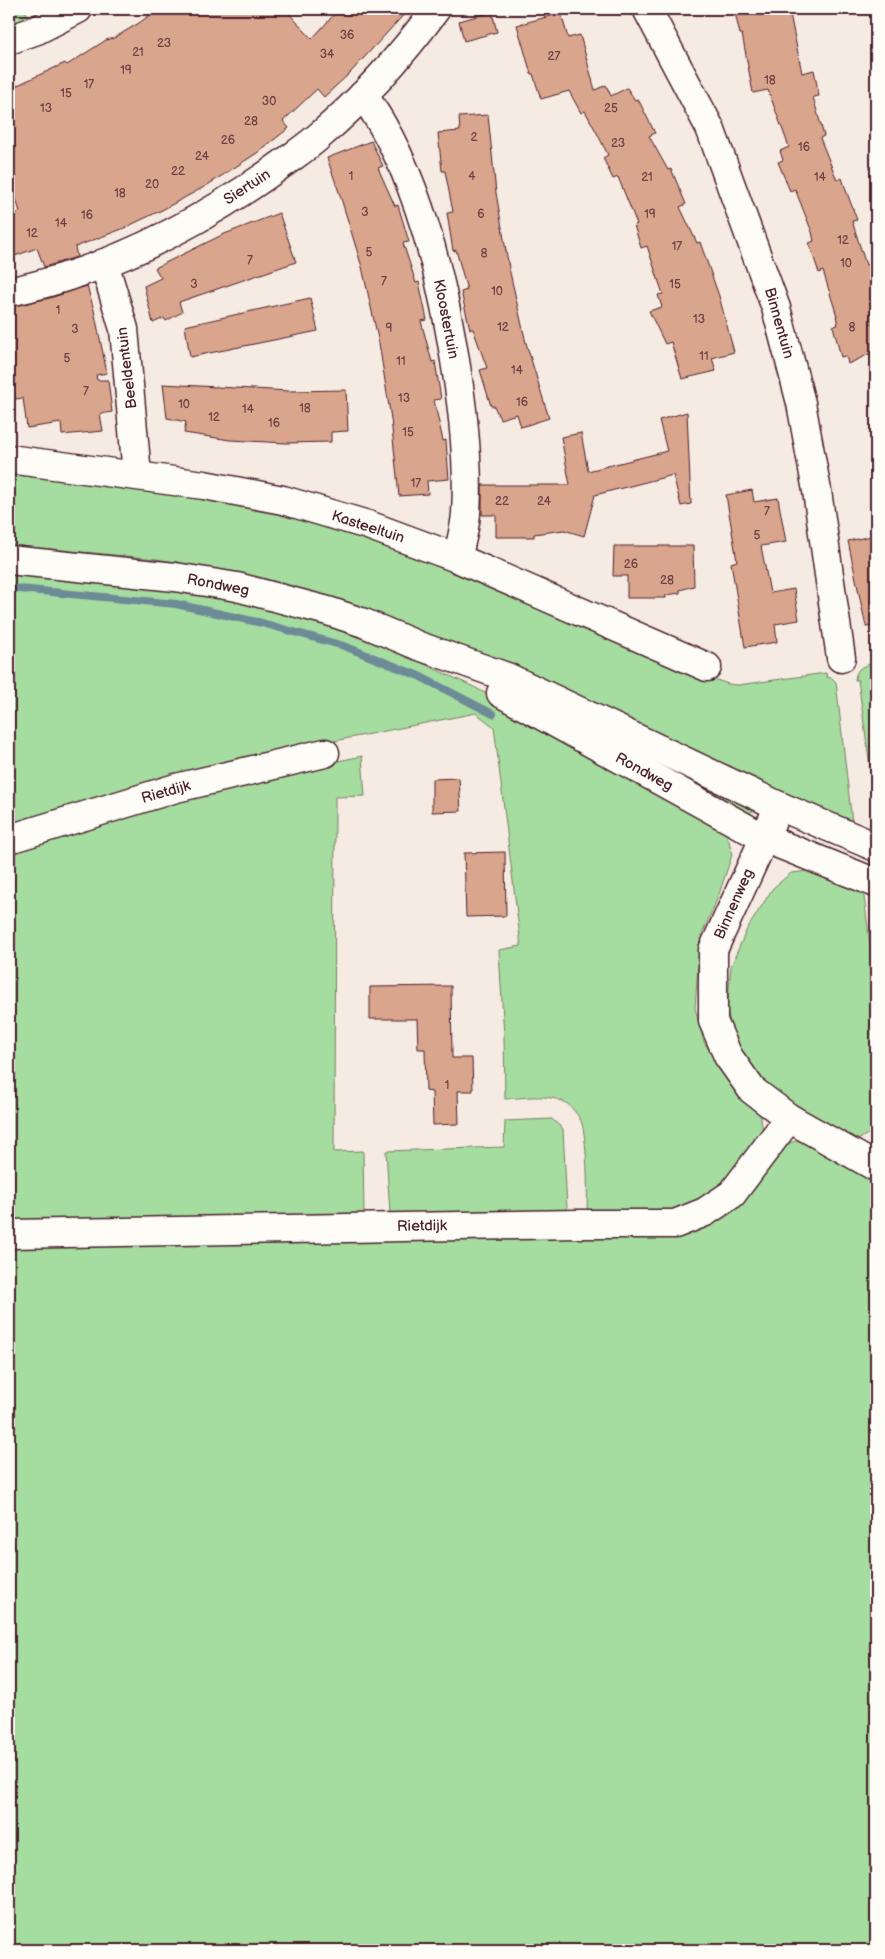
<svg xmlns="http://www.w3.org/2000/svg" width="885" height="1959" font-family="'Balsamiq Sans',sans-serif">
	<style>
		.green { fill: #a5dc9f; stroke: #787e65 }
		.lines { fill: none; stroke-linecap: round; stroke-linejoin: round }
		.stream { stroke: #6c8b97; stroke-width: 8 }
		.building { fill: #d9a58d; stroke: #4a1f2b }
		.minor-casing { stroke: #4a1f2b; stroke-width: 31 }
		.secondary-casing { stroke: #4a1f2b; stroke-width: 31 }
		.minor { stroke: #fdfcf7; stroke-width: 28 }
		.secondary { stroke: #fdfcf7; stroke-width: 28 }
		.labels { text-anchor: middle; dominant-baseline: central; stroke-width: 4; stroke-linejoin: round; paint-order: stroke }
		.number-label { font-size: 12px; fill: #6e4044 }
		.street-label { font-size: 15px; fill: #4a1f2b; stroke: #fdfcf7 }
	</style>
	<rect width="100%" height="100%" fill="#f6ebe2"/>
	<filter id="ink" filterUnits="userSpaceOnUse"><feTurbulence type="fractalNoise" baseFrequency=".02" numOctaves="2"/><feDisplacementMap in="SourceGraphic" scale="10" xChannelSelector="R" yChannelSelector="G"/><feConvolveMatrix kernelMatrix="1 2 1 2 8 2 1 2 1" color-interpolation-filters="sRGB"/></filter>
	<g filter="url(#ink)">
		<g class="green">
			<polygon points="9,9 25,9 29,19 9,27"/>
			<polygon points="9,468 273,506 438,554 708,677 728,684 738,685 826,673 827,677 832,678 836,682 853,831 443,641 334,599 228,571 157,559 9,545"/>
			<path d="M9 574 198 593 275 610 336 629 407 656 472 686 558 732 725 831 729 841 732 855 718 897 700 939 695 1008 704 1042 720 1068 760 1111 763 1133 732 1181 674 1215 587 1211C588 1193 587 1135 581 1121 578 1115 572 1107 566 1103 548 1093 524 1098 505 1099L504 1037 499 950 521 946 494 727 476 713 289 750 9 831Z"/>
			<path d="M876 663V777L875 778 871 774 858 680H855C856 667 864 665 876 663Z"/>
			<polygon points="592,732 756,804 749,816"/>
			<polygon points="362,756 365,796 335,797 334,1152 363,1151 364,1214 356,1222 9,1225 9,851 240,782"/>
			<polygon points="817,870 863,889 876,991 876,1129 856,1141 786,1100 748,1065 736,1044 727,1010 731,966 747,929 773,888 791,873"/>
			<polygon points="552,1119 563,1129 567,1209 557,1218 397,1221 390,1213 386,1151 504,1147 505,1121"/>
			<polygon points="801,1140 856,1168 876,1188 876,1950 9,1950 9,1243 663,1233 780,1145"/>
		</g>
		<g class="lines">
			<polyline class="stream" points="9,588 176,604 262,623 344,646 419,676 493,714"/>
		</g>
		<g class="building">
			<polygon points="158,9 285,9 312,39 339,9 409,9 350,73 324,97 317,89 283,121 289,128 257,153 206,186 162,210 122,229 75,247 77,257 44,267 37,248 9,258 9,215 20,212 10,179 14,178 9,163 9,89 65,63 67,65 106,40 114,38 139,23"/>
			<polygon points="734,9 789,9 802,73 814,70 819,96 813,97 824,136 820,138 837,180 842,178 846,190 857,220 852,221 866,265 871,264 876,281 876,351 848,364 846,356 841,357 833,326 838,325 836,316 837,316 823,271 819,273 809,243 814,241 812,232 795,189 790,191 778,162 783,160 780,151 789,147 768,90 753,93 742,34 740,34"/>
			<polygon points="492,12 497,32 464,41 459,21"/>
			<polygon points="561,13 568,38 580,35 595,90 606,85 611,96 627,88 635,100 638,99 655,133 649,136 668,170 671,169 686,204 680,207 697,243 700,242 719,296 734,352 712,358 716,371 682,379 671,342 665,344 649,311 662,307 658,295 663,294 647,246 641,248 634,225 637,224 618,177 613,179 603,158 608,155 597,133 585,111 581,113 569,91 541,99 533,74 531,74 517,25"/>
			<polygon points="488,115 496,193 509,268 526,343 549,418 521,427 517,414 500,419 494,406 491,406 480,370 487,368 473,329 470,329 461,292 467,290 456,250 453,251 447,213 453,212 445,171 442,171 438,133 460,131 459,117"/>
			<polygon points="371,141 383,166 378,168 395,206 398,205 409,242 403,243 416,283 419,282 427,320 421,321 432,362 435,361 441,399 434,400 443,441 446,440 449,479 427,481 428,494 399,496 391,419 379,343 362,267 340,195 327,158"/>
			<polygon points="279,213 296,262 179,302 182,312 166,321 164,318 153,323 144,286 161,278 155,268 222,235"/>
			<polygon points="87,286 94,310 107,373 96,375 97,380 108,380 112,412 100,414 103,431 62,435 61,423 27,428 23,398 9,400 9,307 50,298"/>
			<polygon points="310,298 318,331 190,357 185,326"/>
			<polygon points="163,384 289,391 346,390 348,431 331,432 331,442 286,443 230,440 184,433 186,422 167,418"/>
			<polygon points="687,412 691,504 681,506 673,475 595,495 584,536 564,530 534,534 534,537 496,537 496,515 482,515 482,485 570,485 561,437 581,433 588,471 667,451 659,420"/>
			<polygon points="752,490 754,502 778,498 786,542 761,546 770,593 794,589 799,620 775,624 777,642 745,647 731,563 737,561 726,495"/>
			<polygon points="876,535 876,626 866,627 848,541"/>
			<polygon points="614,546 693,546 694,586 680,590 680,593 666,595 666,598 627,598 627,576 613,576"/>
			<polygon points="459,778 461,811 432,812 432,779"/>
			<polygon points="505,852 506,916 466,917 464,853"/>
			<polygon points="451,986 452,1058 472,1058 473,1091 458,1091 459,1124 433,1125 432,1092 426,1091 425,1049 418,1049 417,1019 370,1019 370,987"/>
		</g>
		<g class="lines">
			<defs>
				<g id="minor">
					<polyline points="647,9 710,128 776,308 801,403 817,491 841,658"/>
					<polyline points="9,40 37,30 78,9"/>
					<path d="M363 95C418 170 443 282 457 373 464 419 469 467 466 513 465 528 461 543 457 558"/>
					<polyline points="104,263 124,329 137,475"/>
					<path d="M9 292C108 271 203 222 285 162 296 154 308 146 318 137 362 100 402 55 436 9"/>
					<polyline points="9,459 204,485 283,500 368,525 457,558 707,667"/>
					<polyline points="779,806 713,950 713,1021 728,1056 752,1090 789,1118 876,1167"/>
					<polyline points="9,839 176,788 325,753"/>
					<polyline points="9,1234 578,1224 675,1224 705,1212 732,1194 789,1118"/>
				</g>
				<g id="secondary">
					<polyline points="9,560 175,577 237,587 328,611 364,623 419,646 507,677 779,806 876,847"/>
					<polyline points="501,693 764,838 876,883"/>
				</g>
			</defs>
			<use href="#minor" class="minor-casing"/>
			<use href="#secondary" class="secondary-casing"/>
			<use href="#minor" class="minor"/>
			<use href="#secondary" class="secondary"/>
		</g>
	</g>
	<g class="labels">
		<g class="number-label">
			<text x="347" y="35">36</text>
			<text x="164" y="43">23</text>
			<text x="138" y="52">21</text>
			<text x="327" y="54">34</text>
			<text x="554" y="56">27</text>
			<text x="126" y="70">19</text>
			<text x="770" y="80">18</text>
			<text x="89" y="84">17</text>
			<text x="66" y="93">15</text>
			<text x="269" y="101">30</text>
			<text x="46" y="108">13</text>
			<text x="611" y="108">25</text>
			<text x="251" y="121">28</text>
			<text x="474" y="137">2</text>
			<text x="228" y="140">26</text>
			<text x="618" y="143">23</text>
			<text x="804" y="147">16</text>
			<text x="202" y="156">24</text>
			<text x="178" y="171">22</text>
			<text x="351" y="176">1</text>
			<text x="472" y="176">4</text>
			<text x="647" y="177">21</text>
			<text x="820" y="177">14</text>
			<text x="152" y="184">20</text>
			<text x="120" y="193">18</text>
			<text x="365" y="212">3</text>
			<text x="481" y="214">6</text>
			<text x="650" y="214">19</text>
			<text x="87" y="215">16</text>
			<text x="61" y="223">14</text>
			<text x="32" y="233">12</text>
			<text x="843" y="240">12</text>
			<text x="677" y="246">17</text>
			<text x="369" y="252">5</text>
			<text x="484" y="253">8</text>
			<text x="250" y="260">7</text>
			<text x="846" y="263">10</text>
			<text x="384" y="281">7</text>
			<text x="194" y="284">3</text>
			<text x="675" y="284">15</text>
			<text x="497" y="291">10</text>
			<text x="58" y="310">1</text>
			<text x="699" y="319">13</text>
			<text x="503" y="327">12</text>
			<text x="852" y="327">8</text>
			<text x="389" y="328">9</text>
			<text x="75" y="329">3</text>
			<text x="704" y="356">11</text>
			<text x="67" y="358">5</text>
			<text x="401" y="361">11</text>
			<text x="517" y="370">14</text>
			<text x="86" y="391">7</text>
			<text x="404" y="398">13</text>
			<text x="522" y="402">16</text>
			<text x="184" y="404">10</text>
			<text x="305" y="408">18</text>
			<text x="248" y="409">14</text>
			<text x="214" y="417">12</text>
			<text x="274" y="423">16</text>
			<text x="408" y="432">15</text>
			<text x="416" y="483">17</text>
			<text x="502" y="501">22</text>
			<text x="544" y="501">24</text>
			<text x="767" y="511">7</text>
			<text x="757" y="535">5</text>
			<text x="631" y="564">26</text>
			<text x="667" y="580">28</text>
			<text x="447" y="1085">1</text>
		</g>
		<g class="street-label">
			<text transform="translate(247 187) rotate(-33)">Siertuin</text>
			<text transform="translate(446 319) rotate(79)">Kloostertuin</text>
			<text transform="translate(779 323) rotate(74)">Binnentuin</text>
			<text transform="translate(127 368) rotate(-97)">Beeldentuin</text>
			<text transform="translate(368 527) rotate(18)">Kasteeltuin</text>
			<text transform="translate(218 585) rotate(11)">Rondweg</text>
			<text transform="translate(644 772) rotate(29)">Rondweg</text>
			<text transform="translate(166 792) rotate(-16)">Rietdijk</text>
			<text transform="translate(734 904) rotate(-66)">Binnenweg</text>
			<text transform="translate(422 1226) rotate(-1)">Rietdijk</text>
		</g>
	</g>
	<rect width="885" height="1959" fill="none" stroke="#fdfcf7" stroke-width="30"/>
	<rect x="15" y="15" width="855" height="1929" fill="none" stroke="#4a1f2b" stroke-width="2" filter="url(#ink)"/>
</svg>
